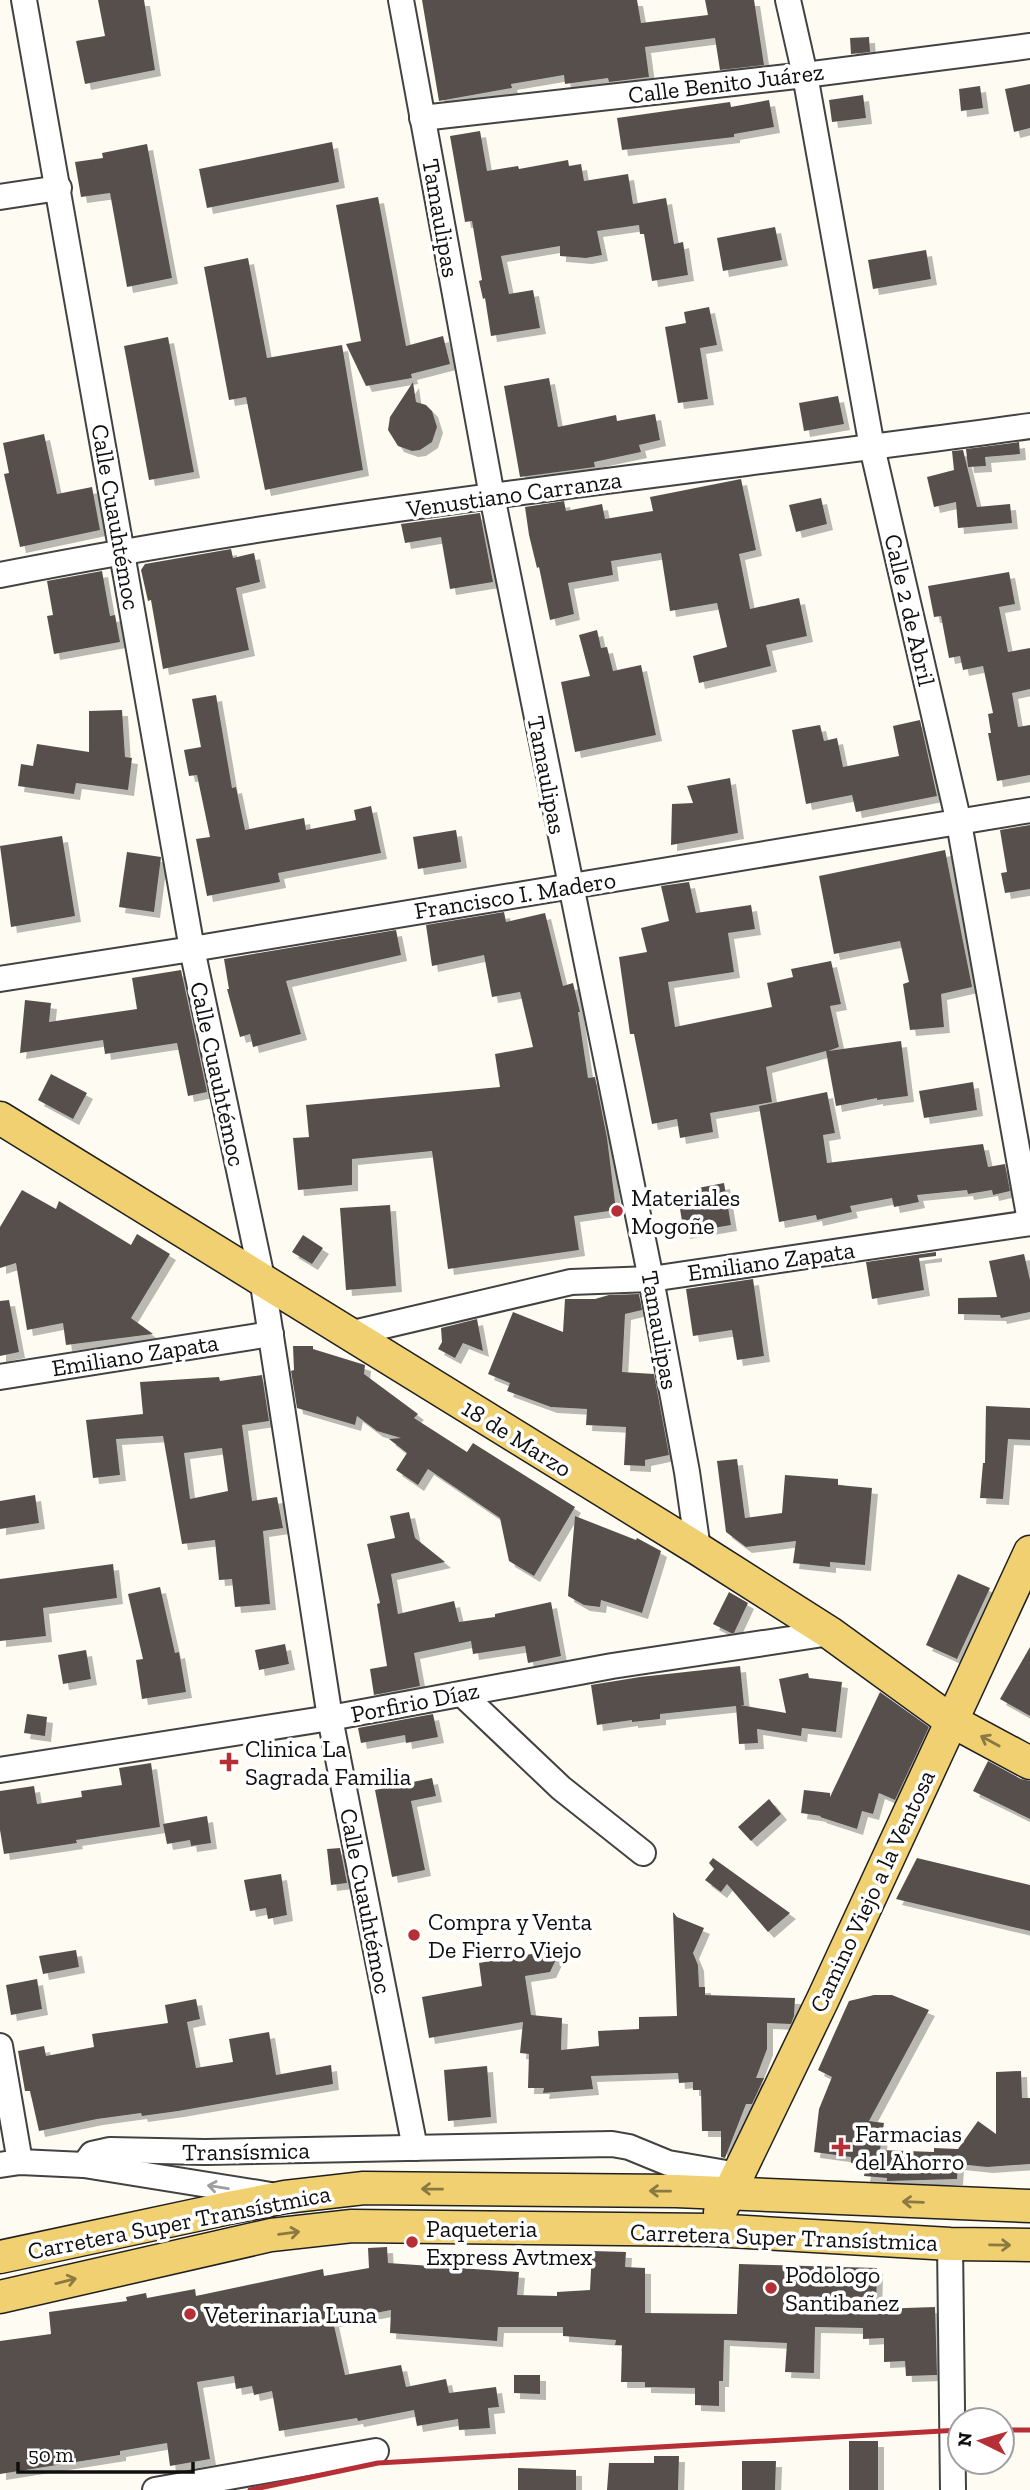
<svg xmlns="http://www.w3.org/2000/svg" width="1030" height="2490" font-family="'Zilla Slab',serif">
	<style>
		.building { fill: #57504c; fill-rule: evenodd; filter: url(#shadow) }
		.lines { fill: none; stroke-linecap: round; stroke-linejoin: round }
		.minor-casing { stroke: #424242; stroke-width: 28 }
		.major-casing { stroke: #202020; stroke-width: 35 }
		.minor { stroke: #fff; stroke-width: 24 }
		.major { stroke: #f0d070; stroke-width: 32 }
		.rail { stroke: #b72f36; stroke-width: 5 }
		.oneway { stroke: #8b7944 }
		.oneway2 { stroke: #9f9f9f }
		.poi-dot { fill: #b72f36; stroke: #fff; stroke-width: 2.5 }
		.labels { text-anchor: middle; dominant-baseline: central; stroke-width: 7; stroke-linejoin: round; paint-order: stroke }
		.street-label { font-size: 24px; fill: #0f0f0f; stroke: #fff }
		.poi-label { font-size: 24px; fill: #0f0f0f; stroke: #fff; text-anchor: start }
	</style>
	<defs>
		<filter id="shadow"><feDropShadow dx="6" dy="6" stdDeviation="0" flood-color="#0004"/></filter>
	</defs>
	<rect width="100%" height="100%" fill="#fefcf2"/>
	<g class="building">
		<polygon points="98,0 144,0 155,70 85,84 76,41 105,36"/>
		<polygon points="422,0 637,0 641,23 708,15 705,0 754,0 764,65 720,70 715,38 645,47 649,77 609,82 608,78 565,84 564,75 511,84 512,88 439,101"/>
		<polygon points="869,37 870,52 851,54 850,38"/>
		<polygon points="1030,84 1030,128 1014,132 1005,89"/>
		<polygon points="980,86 983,108 961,111 959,89"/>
		<polygon points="863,95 866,118 832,122 829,100"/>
		<polygon points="769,100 774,127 734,134 734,137 622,150 617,118 730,102 731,107"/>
		<polygon points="480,131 487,171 518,166 519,169 568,160 569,166 581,164 584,181 628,174 633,204 666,198 674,244 683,242 688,275 652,281 644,234 640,234 639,225 597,231 602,255 586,258 560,256 560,246 501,256 509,294 533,290 540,328 491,336 485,298 483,299 479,281 482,280 472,221 465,222 450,136"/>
		<polygon points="332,142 339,182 207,208 199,169"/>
		<polygon points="147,144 172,278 127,287 110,193 81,197 75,162 103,158 102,153"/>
		<polygon points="378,197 406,346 443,336 450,364 411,374 412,378 366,386 346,344 361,341 336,205"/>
		<polygon points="775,227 782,260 723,271 717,238"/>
		<polygon points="926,250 931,279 873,289 868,260"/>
		<polygon points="248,258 267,358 342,345 363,470 265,490 246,397 229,400 204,267"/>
		<polygon points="709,307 717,345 700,348 708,399 678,403 665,327 686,323 684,312"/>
		<polygon points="168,337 194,472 149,480 124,346"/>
		<polygon points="549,378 558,427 616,415 617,421 655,414 660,440 639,445 641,452 594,462 595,467 520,477 504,386"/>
		<polygon points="413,382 416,402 426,405 432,411 437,427 432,442 420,450 412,451 398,446 388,430 390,417"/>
		<polygon points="838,396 844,424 804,431 799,403"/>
		<polygon points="44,434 57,494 92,487 100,530 20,547 4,474 9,473 3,443"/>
		<polygon points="1019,442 1020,454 985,457 986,466 968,467 966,449"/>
		<polygon points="963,450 977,507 1010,504 1012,523 958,528 956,502 934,507 927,477 954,470 952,451"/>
		<polygon points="741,479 756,550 739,554 750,609 799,598 807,636 766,645 771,666 699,683 693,656 727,647 717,603 670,611 661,553 611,561 613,575 568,583 574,614 550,620 539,567 537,568 529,535 525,507 564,501 566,511 602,504 605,519 653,511 650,497"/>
		<polygon points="821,498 827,524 796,532 789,505"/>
		<polygon points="480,513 493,582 450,589 441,537 405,543 401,524"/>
		<polygon points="231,549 233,558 254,553 260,582 236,588 249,650 163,669 151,600 148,601 141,570 145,564"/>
		<polygon points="102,571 110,616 115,615 120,642 54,654 47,616 53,615 47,581"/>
		<polygon points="1009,572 1015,604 999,607 1008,652 1030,648 1030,689 1012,693 1018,727 1030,725 1030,775 997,781 988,733 991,733 988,714 993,713 983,666 963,670 960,656 949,658 941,616 934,617 928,586"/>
		<polygon points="597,630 601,648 607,647 613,671 641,665 656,735 575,752 561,682 590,676 579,635"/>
		<polygon points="216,695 232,788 236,787 245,830 304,818 306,830 356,820 354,810 371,806 381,853 278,873 280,882 207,896 196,839 210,837 197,775 189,776 184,750 201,747 192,699"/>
		<polygon points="122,710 125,757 132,758 128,790 76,783 74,794 18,786 21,764 33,766 37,744 89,752 89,711"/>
		<polygon points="920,720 937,796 856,812 852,795 806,804 792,730 820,725 824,741 837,738 843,767 899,756 893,726"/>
		<polygon points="730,778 738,833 671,845 672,804 693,803 687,786"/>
		<polygon points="1030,825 1030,889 1005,893 1001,873 1007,872 1000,830"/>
		<polygon points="456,830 461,862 418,869 413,837"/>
		<polygon points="62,836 75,916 11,927 0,846"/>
		<polygon points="945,850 972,987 941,994 944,1027 910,1030 903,984 909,982 900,941 834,954 819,876"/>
		<polygon points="127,852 161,857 154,912 119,907"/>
		<polygon points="689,882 696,913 751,905 755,929 728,933 734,972 668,982 675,1027 772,1007 767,983 793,977 791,969 831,961 841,1004 830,1006 839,1047 828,1051 901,1041 908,1096 877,1100 877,1098 836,1106 826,1051 766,1067 772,1102 710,1113 713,1132 680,1138 677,1119 652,1124 634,1034 630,1034 619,957 647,952 641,928 669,921 661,886"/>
		<polygon points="504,912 506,922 545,913 563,986 573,983 580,1012 578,1012 588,1078 595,1077 607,1138 616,1210 574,1216 579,1250 448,1269 432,1151 352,1159 352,1185 298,1190 293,1138 309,1137 306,1105 500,1087 495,1054 533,1047 520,992 492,997 484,955 432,966 426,925"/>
		<polygon points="396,930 401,955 286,981 301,1034 253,1047 250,1034 240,1037 227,989 229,989 224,959"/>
		<polygon points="181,970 207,1092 188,1096 177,1043 105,1054 103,1040 20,1053 25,1000 51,1003 49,1022 137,1009 132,978"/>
		<polygon points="51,1074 87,1093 73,1119 38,1100"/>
		<polygon points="973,1082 977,1110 924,1118 919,1091"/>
		<polygon points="827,1092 835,1133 823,1135 827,1163 983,1144 988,1167 1005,1164 1010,1191 993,1195 992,1190 968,1194 967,1190 917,1195 919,1202 894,1207 892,1198 850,1206 852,1212 817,1220 816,1215 779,1222 759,1106"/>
		<polygon points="724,1183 731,1225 684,1233 680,1209 701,1205 698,1188"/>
		<polygon points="22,1190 56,1209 59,1201 131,1245 137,1234 170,1254 131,1318 153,1334 66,1345 63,1323 27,1330 16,1263 0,1268 0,1227"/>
		<polygon points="390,1205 396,1286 346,1290 340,1208"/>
		<polygon points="303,1235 323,1248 312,1264 292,1252"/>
		<polygon points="936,1252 936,1256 919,1258 924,1290 872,1299 866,1262"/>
		<polygon points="1024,1254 1030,1280 1030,1312 1001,1318 1000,1315 958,1314 958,1298 997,1297 989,1261"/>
		<polygon points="753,1279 764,1356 737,1360 732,1330 693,1336 686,1289"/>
		<polygon points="639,1294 642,1310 625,1314 622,1372 654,1374 669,1455 645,1460 645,1466 624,1465 626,1427 586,1425 587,1409 551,1407 507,1391 510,1383 488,1374 513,1312 563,1332 565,1299 595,1299 609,1295"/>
		<polygon points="9,1300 19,1352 0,1356 0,1301"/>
		<polygon points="477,1319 483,1351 463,1343 455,1358 438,1349 442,1342 441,1328"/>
		<polygon points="293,1346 313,1346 313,1349 365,1365 364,1374 418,1414 414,1418 467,1452 473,1443 575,1507 534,1576 509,1561 500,1518 428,1469 418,1485 396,1470 407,1453 389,1439 401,1438 377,1431 357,1416 355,1425 297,1408 291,1371 294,1370"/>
		<path d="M262 1375 269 1421 242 1425 252 1501 277 1497 283 1528 263 1531 270 1604 235 1607 232 1579 219 1580 215 1540 182 1544 163 1436 116 1439 120 1475 93 1478 86 1420 143 1414 140 1382 219 1377 220 1381ZM222 1448 228 1491 190 1499 184 1453Z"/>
		<polygon points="986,1406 1030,1408 1030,1440 1008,1439 1003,1499 980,1498 983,1463 985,1463"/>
		<polygon points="737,1459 745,1518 782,1513 785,1475 838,1479 838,1485 872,1488 865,1565 830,1562 830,1567 793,1563 796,1541 746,1547 726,1532 717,1461"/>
		<polygon points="35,1495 39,1523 0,1529 0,1501"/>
		<polygon points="409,1512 415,1538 445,1562 391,1574 398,1614 454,1601 459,1622 495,1617 495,1614 551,1602 561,1656 528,1663 525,1646 473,1654 471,1641 414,1653 420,1686 374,1695 370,1669 387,1666 377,1604 380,1603 367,1544 395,1538 390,1516"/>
		<polygon points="575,1516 636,1540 637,1538 661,1551 642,1613 601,1600 600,1607 584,1605 568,1596"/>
		<polygon points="113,1564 117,1598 43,1608 46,1636 0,1641 0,1579"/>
		<polygon points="958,1574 990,1588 957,1659 926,1645"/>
		<polygon points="160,1587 175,1653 179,1652 186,1692 142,1699 136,1660 143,1659 128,1594"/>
		<polygon points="729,1592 748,1603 734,1633 731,1633 713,1624"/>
		<polygon points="285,1644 289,1664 259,1670 255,1650"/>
		<polygon points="1030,1647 1030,1716 1000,1699"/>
		<polygon points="86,1650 91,1679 63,1684 58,1655"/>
		<polygon points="740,1666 744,1705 740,1705 786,1713 779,1679 808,1673 809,1678 842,1682 836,1732 802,1728 801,1736 757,1729 758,1743 739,1744 736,1706 660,1714 660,1719 632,1722 632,1720 597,1725 591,1685 640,1677"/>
		<polygon points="880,1692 929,1727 895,1800 879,1793 873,1814 862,1811 857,1829 820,1817 821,1816 801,1813 804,1790 830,1793 830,1797"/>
		<polygon points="27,1714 47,1717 45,1736 24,1733"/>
		<polygon points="433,1714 438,1737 406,1743 405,1735 361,1743 358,1728"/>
		<polygon points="988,1761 1021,1779 1030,1781 1030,1819 973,1791"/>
		<polygon points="151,1763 160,1827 76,1840 77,1843 4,1854 0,1830 0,1791 34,1786 37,1804 82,1797 81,1791 122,1785 119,1768"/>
		<polygon points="432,1778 436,1796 411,1801 425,1870 392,1877 375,1790"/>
		<polygon points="769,1799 781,1814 751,1841 738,1827"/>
		<polygon points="207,1816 211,1843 191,1846 190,1840 167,1844 163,1824"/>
		<polygon points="340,1848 347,1883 331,1885 327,1849"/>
		<polygon points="713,1858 759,1891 790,1913 768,1932 727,1884 721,1892 705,1880 714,1869 709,1863"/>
		<polygon points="917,1858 1030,1885 1030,1931 896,1899"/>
		<polygon points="281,1874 287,1915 268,1919 266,1908 250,1911 244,1880"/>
		<polygon points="673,1912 677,1917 704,1928 693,1953 698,1965 699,1987 705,1987 705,1995 795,1998 794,2016 791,2024 767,2023 767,2049 756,2078 764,2078 752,2104 746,2104 725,2158 721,2157 721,2131 702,2131 701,2090 693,2090 693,2082 679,2083 678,2073 591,2076 593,2089 543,2093 544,2088 528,2088 529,2054 520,2053 523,2022 429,2038 422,1997 482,1986 479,1963 561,1949 550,1972 525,1976 531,2015 562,2018 561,2050 599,2046 598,2031 639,2029 639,2017 677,2016"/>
		<polygon points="76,1950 79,1967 43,1974 39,1956"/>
		<polygon points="37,1979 42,2009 11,2015 6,1985"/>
		<polygon points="874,1995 892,1995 929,2010 869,2121 884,2123 880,2150 934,2152 934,2148 958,2149 978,2121 996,2134 996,2072 1021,2071 1022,2098 1030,2098 1030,2164 987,2167 958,2164 957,2179 887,2181 887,2178 864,2176 866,2165 851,2163 851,2157 814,2152 819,2109 832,2077 818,2070 849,2001"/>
		<polygon points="196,1999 200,2019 187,2022 196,2068 233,2062 229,2039 269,2032 276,2075 331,2065 333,2084 178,2111 142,2116 141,2113 97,2119 39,2131 30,2091 25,2091 18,2051 44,2046 46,2056 94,2047 92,2034 168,2023 165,2005"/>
		<polygon points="487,2066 491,2117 448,2121 444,2070"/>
		<polygon points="387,2247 388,2263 519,2272 517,2295 557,2296 557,2292 590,2290 592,2251 626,2252 625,2267 645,2268 645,2313 737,2314 739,2264 877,2268 876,2309 935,2307 937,2375 906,2376 905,2361 884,2362 884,2338 863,2339 863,2328 815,2327 814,2373 785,2372 787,2343 724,2340 723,2381 719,2381 719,2406 695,2405 695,2388 645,2387 645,2382 621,2382 622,2345 615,2345 616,2340 563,2336 563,2327 498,2327 497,2341 390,2333 391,2310 333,2321 345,2375 401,2365 406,2387 446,2379 449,2393 496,2387 499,2407 488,2408 490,2428 459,2430 458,2419 417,2426 414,2410 358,2421 357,2418 279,2431 272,2391 254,2395 252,2386 236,2389 234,2376 197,2382 210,2459 170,2466 167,2443 120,2451 120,2455 0,2474 0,2341 51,2334 49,2312 127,2301 126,2297 146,2293 147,2298 195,2289 196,2296 323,2269 324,2276 369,2268 368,2248"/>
		<polygon points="514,2375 540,2375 540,2394 514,2393"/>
		<rect x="849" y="2441" width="29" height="49"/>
		<polygon points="654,2456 679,2456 678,2490 607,2490 609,2463 654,2463"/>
		<polygon points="742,2461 776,2461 775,2490 742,2490"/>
		<polygon points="518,2468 576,2470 576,2490 518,2490"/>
	</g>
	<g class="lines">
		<defs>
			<g id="minor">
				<polyline points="24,0 192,949 262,1278 330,1718 415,2148"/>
				<polyline points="401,0 492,496 651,1279 687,1472 698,1549"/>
				<polyline points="788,0 805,75 872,447 959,823 1030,1221"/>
				<polyline points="422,118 805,75 1030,46"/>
				<polyline points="0,197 59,188"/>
				<path d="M0 575C340 508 687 473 1030 426"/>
				<polyline points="0,979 192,949 1030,810"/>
				<polyline points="349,1334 571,1282 651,1279 1030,1223"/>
				<polyline points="0,1377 271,1334"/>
				<polyline points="462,1694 561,1788 643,1853"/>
				<polyline points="0,1770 330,1718 612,1666 830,1633"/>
				<polyline points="0,2046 20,2162"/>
				<polyline points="0,2165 20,2162 84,2165 271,2195"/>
				<polyline points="84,2165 92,2154 110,2150 205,2152 612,2144 629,2147 668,2163 738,2175"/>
				<polyline points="950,2244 953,2490"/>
				<polyline points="155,2490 376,2451"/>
			</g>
			<g id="major">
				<polyline points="0,1118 698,1549 830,1633 950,1720 1030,1763"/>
				<polyline points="720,2212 823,1999 1030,1552"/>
				<polyline points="0,2257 229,2208 285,2197 364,2188 676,2191 1030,2206"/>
				<polyline points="0,2297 271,2235 352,2226 712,2230 950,2244 1030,2245"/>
			</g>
		</defs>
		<use href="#minor" class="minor-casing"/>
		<use href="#major" class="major-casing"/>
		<use href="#minor" class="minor"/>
		<use href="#major" class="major"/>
		<g class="rail">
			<polyline points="1002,2430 1030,2430"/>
			<polyline points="250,2490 378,2463 960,2430"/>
		</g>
	</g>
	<defs><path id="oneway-shaft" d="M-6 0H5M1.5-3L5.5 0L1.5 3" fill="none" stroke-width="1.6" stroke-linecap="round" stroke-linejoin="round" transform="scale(1.75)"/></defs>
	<g class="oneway">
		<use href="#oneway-shaft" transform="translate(990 1741) rotate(-151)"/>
		<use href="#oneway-shaft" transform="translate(432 2189) rotate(-179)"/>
		<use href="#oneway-shaft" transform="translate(660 2191) rotate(-179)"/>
		<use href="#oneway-shaft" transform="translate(913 2202) rotate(-178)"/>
		<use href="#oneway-shaft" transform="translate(289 2233) rotate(-7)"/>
		<use href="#oneway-shaft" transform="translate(1000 2245) rotate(1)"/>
		<use href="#oneway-shaft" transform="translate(66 2281) rotate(-14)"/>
	</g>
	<use class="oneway2" href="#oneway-shaft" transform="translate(218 2187) rotate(-171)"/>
	<g class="poi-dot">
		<circle cx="617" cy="1211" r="7"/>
		<path d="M225.5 1751.5h7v7h7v7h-7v7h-7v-7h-7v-7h7z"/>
		<circle cx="414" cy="1935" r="7"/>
		<path d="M837.5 2136.5h7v7h7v7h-7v7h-7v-7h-7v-7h7z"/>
		<circle cx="412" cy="2242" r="7"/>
		<circle cx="771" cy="2288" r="7"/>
		<circle cx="190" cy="2314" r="7"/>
	</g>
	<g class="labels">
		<g class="street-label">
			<text transform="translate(726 83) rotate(-7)">Calle Benito Juárez</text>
			<text transform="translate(441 218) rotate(80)">Tamaulipas</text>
			<text transform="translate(514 494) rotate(-8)">Venustiano Carranza</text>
			<text transform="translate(116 517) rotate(80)">Calle Cuauhtémoc</text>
			<text transform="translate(910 610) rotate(77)">Calle 2 de Abril</text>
			<text transform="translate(547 775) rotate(79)">Tamaulipas</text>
			<text transform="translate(515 895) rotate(-9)">Francisco I. Madero</text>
			<text transform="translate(218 1074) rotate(78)">Calle Cuauhtémoc</text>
			<text transform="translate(771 1261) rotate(-8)">Emiliano Zapata</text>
			<text transform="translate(660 1330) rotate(80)">Tamaulipas</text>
			<text transform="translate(135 1355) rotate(-9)">Emiliano Zapata</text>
			<text transform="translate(517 1438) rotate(32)">18 de Marzo</text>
			<text transform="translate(415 1702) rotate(-11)">Porfirio Díaz</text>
			<text transform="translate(872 1891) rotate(-65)">Camino Viejo a la Ventosa</text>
			<text transform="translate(366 1901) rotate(79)">Calle Cuauhtémoc</text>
			<text transform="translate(246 2151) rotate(-1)">Transísmica</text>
			<text transform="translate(179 2222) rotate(-11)">Carretera Super Transístmica</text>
			<text transform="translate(784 2237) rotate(2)">Carretera Super Transístmica</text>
		</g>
		<g class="poi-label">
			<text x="631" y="1197">Materiales<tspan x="631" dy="28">Mogoñe</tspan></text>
			<text x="245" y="1748">Clinica La<tspan x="245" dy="28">Sagrada Familia</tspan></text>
			<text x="428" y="1921">Compra y Venta<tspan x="428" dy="28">De Fierro Viejo</tspan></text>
			<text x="855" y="2133">Farmacias<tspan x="855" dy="28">del Ahorro</tspan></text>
			<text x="426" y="2228">Paqueteria<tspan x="426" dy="28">Express Avtmex</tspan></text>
			<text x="785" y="2274">Podologo<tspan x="785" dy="28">Santibañez</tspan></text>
			<text x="204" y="2314">Veterinaria Luna</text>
		</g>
	</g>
	<g transform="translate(981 2441) rotate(275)"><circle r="33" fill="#ffffff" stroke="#9f9f9f" stroke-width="2"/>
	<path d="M0-5L12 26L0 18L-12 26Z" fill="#b72f36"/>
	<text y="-10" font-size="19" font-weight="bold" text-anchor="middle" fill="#0f0f0f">N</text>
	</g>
	<path d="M18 2462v10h175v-10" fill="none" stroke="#0f0f0f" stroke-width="3.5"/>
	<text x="28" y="2462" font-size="21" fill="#0f0f0f" stroke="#ffffff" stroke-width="5" paint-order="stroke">50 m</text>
</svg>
